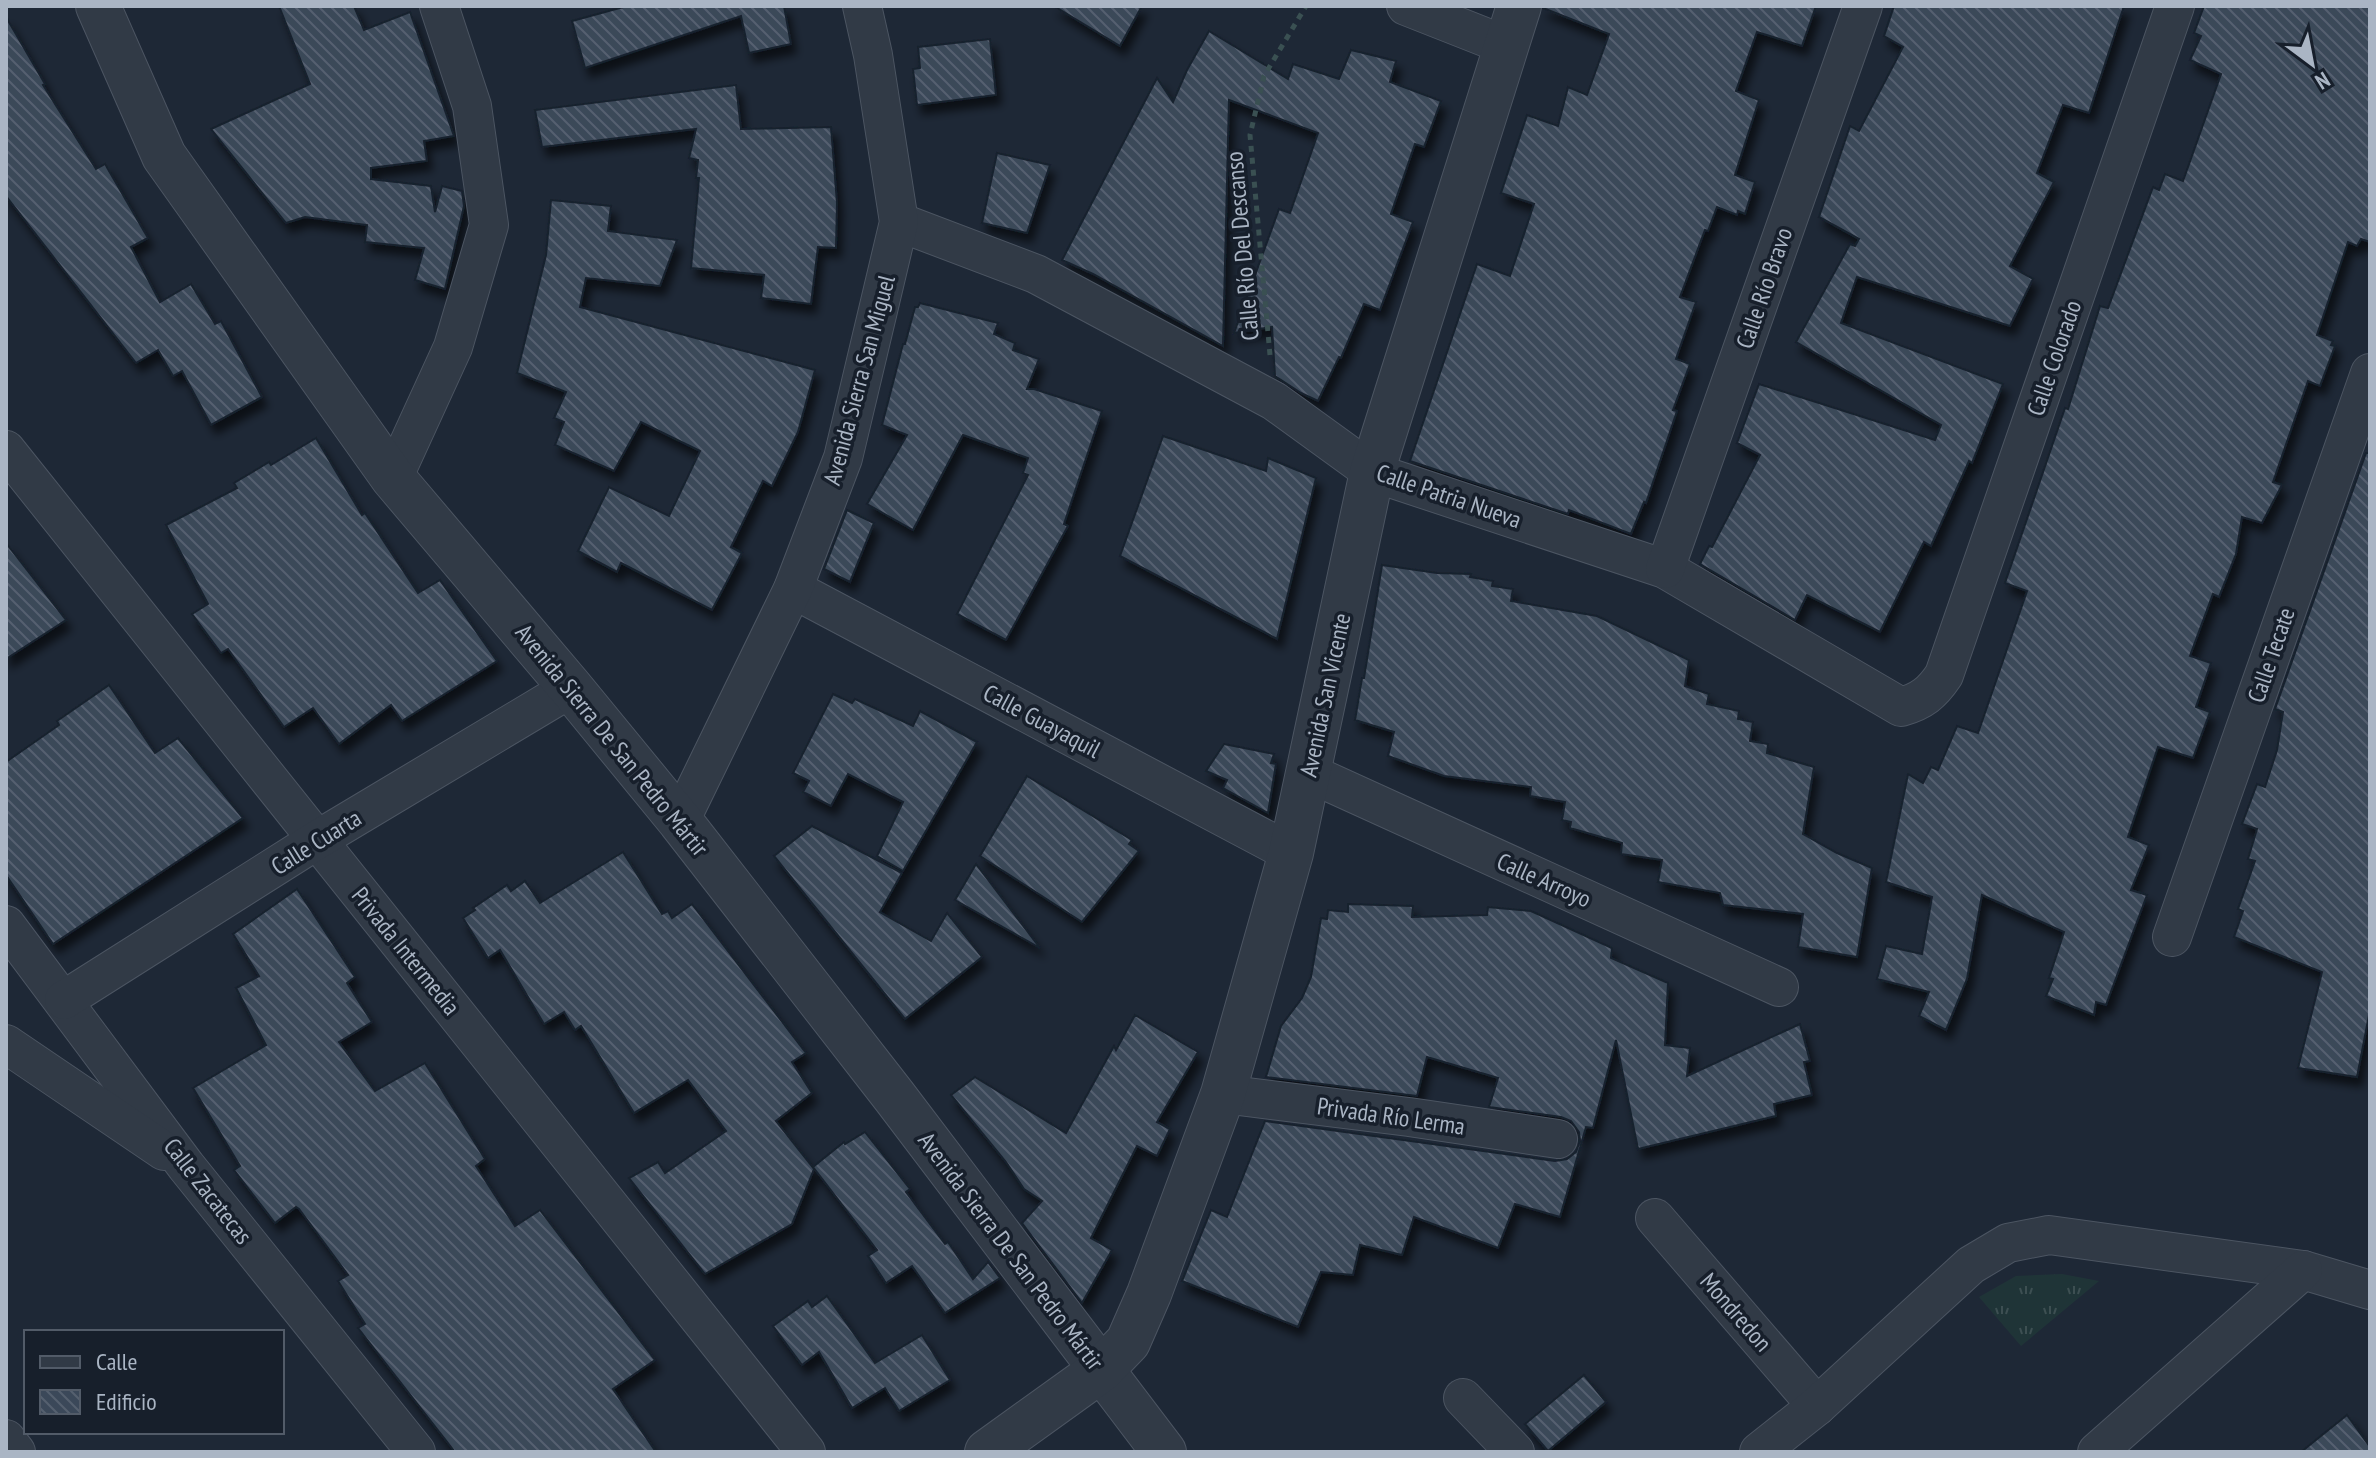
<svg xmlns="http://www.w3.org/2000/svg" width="2376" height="1458" font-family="'PT Sans Narrow',sans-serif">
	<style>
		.park { fill: url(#park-tufts) }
		.building { fill: url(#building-back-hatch); stroke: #19212d; stroke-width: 2; filter: url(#shadow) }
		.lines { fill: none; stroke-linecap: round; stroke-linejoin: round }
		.minor-casing { stroke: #4c5562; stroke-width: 40 }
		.tertiary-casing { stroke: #4c5562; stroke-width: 46 }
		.path { stroke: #3a5052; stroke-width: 5; stroke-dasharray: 6 6; stroke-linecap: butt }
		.minor { stroke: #313a46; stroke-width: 38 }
		.tertiary { stroke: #313a46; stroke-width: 44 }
		.labels { text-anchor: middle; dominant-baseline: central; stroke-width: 7; stroke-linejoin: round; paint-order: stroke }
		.street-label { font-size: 24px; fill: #aab5c4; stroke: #171f2b }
	</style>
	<defs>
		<pattern id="park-tufts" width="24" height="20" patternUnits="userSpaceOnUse" patternTransform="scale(2)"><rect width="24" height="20" fill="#1f3437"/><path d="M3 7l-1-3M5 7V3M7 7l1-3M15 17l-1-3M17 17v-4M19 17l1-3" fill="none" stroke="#3d4f52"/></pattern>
		<pattern id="building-back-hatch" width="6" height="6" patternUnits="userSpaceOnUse" patternTransform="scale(2)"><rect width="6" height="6" fill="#3b4859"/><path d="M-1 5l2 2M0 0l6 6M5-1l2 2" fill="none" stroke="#55606f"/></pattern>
		<filter id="shadow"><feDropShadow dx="5" dy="9" stdDeviation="4" flood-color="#0009"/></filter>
	</defs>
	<rect width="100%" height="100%" fill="#1e2836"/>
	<polygon class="park" points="2062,1274 2099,1281 2021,1346 1979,1297 2016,1276"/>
	<g class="building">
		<polygon points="279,6 354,6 364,30 410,12 454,136 424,141 427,161 371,168 371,179 431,186 435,212 442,186 462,191 464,206 445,289 415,280 424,248 365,242 367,225 305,217 286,223 211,129 310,84"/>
		<polygon points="627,6 784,6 791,44 749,53 741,16 585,68 572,21"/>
		<polygon points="1054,6 1142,6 1120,46"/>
		<polygon points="1543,6 1816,6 1802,46 1757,32 1736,91 1759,100 1735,175 1755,182 1745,214 1738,211 1737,215 1717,207 1708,231 1705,230 1680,297 1696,302 1676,359 1690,364 1673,410 1677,411 1646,503 1644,502 1631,534 1569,510 1568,514 1410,461 1477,264 1510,276 1534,204 1501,193 1527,115 1558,126 1568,87 1587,95 1609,34 1543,8"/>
		<polygon points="1894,6 2124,6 2089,113 2063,105 2037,173 2054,182 2010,266 2033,279 2010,326 1857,277 1841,323 2003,384 1972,463 1969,461 1931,546 1924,542 1880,632 1807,595 1795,620 1700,564 1709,546 1712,547 1760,455 1737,443 1759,384 1935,440 1941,425 1796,342 1850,244 1855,246 1859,239 1819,217 1850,126 1859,131 1903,47 1884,36"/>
		<polygon points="2204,6 2370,6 2370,242 2361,239 2357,246 2348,242 2317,335 2333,341 2331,345 2335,346 2320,386 2308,381 2273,482 2282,485 2262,523 2242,517 2236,554 2219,597 2213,594 2190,656 2211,663 2196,707 2210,712 2193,758 2158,747 2128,837 2149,845 2131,890 2147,895 2106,1005 2096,1002 2094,1015 2046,996 2053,979 2049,978 2064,932 1982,895 1967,979 1946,1030 1919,1016 1929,992 1877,979 1886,946 1922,954 1932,897 1886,882 1908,774 1923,783 1931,767 1938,770 1957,726 1978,733 2027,591 2005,583 2065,408 2068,409 2100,306 2108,308 2153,187 2159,190 2165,174 2183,181 2221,74 2190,60 2201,36 2194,33"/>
		<polygon points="6,17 45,84 43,85 96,169 105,164 148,238 131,247 160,302 191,284 215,324 221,321 262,397 211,425 182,371 173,376 158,350 136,363 6,196"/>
		<polygon points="1209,31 1288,79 1293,64 1339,79 1351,50 1396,61 1390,82 1441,101 1424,147 1415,144 1391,214 1413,222 1380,310 1364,304 1341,358 1339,357 1318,401 1301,393 1275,376 1272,327 1234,333 1279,209 1290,213 1318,133 1229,100 1223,346 1093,274 1062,260 1157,78 1173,102 1187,70"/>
		<polygon points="990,39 996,95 917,105 913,69 920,68 918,47"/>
		<polygon points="736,85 741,129 831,127 837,203 836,248 818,247 811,304 761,298 764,275 691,268 699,178 696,178 698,160 689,158 696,129 542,147 535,110"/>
		<polygon points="997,153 1050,165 1027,233 982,223"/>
		<polygon points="551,200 611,206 608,231 677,240 660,286 586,278 580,307 815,370 798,432 772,486 763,481 731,547 742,553 712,610 621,563 617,572 578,551 609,487 669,516 700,451 641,422 614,471 555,445 564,422 554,418 566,392 517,373 546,255"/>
		<polygon points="920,303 998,323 994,334 1015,343 1013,350 1039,359 1027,389 1034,389 1102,411 1064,524 1068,526 1006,640 957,614 1028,475 1023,473 1028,458 963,435 913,530 867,504 907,435 882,425 903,344 905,344 915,307 918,307"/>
		<polygon points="1163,436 1266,471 1268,458 1316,478 1277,639 1120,556"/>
		<polygon points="316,438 362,515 365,513 418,593 440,580 497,661 402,721 391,705 339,744 313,708 284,727 228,649 221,653 192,614 208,604 166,525 237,488 234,483 269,462 271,465"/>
		<polygon points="2366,453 2370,453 2370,1010 2357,1077 2298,1068 2322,972 2234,937 2243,911 2238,909 2255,861 2248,859 2257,829 2242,824 2257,784 2265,787 2277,750 2283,712 2275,709"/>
		<polygon points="847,510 874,523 850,582 824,569"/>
		<polygon points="6,543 66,620 6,659"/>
		<polygon points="1382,565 1437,573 1471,574 1470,577 1493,581 1492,586 1513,589 1511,601 1597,616 1689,660 1685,686 1709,694 1707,704 1739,711 1738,719 1753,722 1750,741 1768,744 1767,753 1814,767 1803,834 1837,853 1872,868 1857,957 1798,947 1803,914 1723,905 1720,893 1658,882 1662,860 1621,854 1622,843 1570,828 1571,822 1562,820 1565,802 1530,796 1531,787 1444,776 1388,756 1394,732 1355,720 1362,678 1364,678"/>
		<polygon points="109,685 155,753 178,738 243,818 53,944 6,875 6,762 59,725 57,721"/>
		<polygon points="833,694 852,703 855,699 913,726 920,711 977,742 903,871 877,856 903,802 848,774 831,806 803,792 809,781 793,773"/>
		<polygon points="1224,744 1274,754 1271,763 1276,764 1268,813 1223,788 1227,780 1206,771"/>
		<polygon points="1027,776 1132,840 1129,844 1139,851 1082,922 980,856"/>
		<polygon points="812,826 902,873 880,912 931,941 947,913 982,957 905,1019 774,856"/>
		<polygon points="623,852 662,914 668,911 672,918 692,904 806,1053 792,1062 812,1093 776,1121 814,1169 792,1224 705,1274 629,1178 658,1162 665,1173 726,1131 688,1080 634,1113 581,1026 575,1030 564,1012 544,1024 500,950 488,958 463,918 475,910 473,908 507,885 511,891 525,881 540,903"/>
		<polygon points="976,864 1040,948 955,900"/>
		<polygon points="297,889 355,977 347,983 372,1022 339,1042 375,1091 425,1063 485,1159 476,1166 515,1226 540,1210 655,1360 613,1389 656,1452 455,1452 358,1328 365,1324 338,1281 348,1275 299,1209 296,1207 275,1223 234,1170 240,1166 193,1088 266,1045 236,988 259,976 233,934"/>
		<polygon points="1348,904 1413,906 1412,917 1487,915 1488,907 1531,911 1612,948 1611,958 1668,983 1665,1045 1690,1048 1687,1076 1800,1024 1810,1061 1804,1062 1812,1095 1774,1104 1776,1116 1638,1149 1616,1040 1593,1128 1586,1127 1560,1217 1515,1204 1498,1248 1414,1217 1402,1255 1360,1245 1353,1275 1321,1272 1298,1327 1182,1281 1211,1210 1227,1217 1265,1121 1555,1161 1567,1159 1576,1152 1580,1141 1579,1132 1571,1121 1561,1117 1489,1107 1498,1078 1427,1057 1417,1096 1266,1077 1281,1026 1302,998 1311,977 1321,918 1327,919 1328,910 1348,912"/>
		<polygon points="1135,1015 1198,1052 1157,1122 1170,1129 1157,1156 1137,1146 1091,1238 1112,1250 1082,1303 1022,1223 1042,1201 1024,1189 1006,1162 951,1095 975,1077 1066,1133 1114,1046 1116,1050"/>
		<polygon points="865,1132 910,1189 906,1192 945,1244 948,1242 973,1279 988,1262 1000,1278 945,1313 912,1266 886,1283 868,1256 877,1250 813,1167 844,1142 845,1144"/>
		<polygon points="827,1296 875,1363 922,1335 950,1380 899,1411 885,1388 852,1408 819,1352 802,1365 773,1326 808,1301 812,1307"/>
		<polygon points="1584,1375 1606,1402 1548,1451 1525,1424"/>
		<polygon points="2347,1415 2370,1447 2370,1452 2301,1452"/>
	</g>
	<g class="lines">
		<defs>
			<g id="minor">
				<polyline points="1406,6 1505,45"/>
				<path d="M899 222 1036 274 1274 401 1372 472 1665 569 1901 707C1922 701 1932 693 1944 675L2175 6"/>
				<polyline points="6,450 806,1452"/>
				<polyline points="393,478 453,347 489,225 472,106 439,6"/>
				<polyline points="1665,569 1863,6"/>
				<polyline points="793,589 1291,853"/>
				<polyline points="1309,773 1779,987"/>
				<polyline points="680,821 793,589 843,458 899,222 873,55 862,6"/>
				<polyline points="6,925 186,1166 416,1452"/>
				<polyline points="2172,937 2370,373"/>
				<polyline points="64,1000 317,840 571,688"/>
				<polyline points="6,1044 164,1151"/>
				<polyline points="1223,1094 1409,1117 1558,1139"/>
				<polyline points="1655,1218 1817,1406"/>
				<polyline points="1463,1398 1515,1452"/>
				<polyline points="6,1439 16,1452"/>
				<polyline points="1759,1452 1817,1406 1971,1265 2008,1243 2049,1235 2303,1270 2370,1290"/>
				<polyline points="2097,1452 2303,1270"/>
			</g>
			<g id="tertiary">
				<polyline points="98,6 164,156 393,478 571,688 680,821 894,1096 1164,1452"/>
				<polyline points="987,1452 1101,1370 1128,1342 1149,1294 1223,1094 1291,853 1372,472 1519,6"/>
			</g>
		</defs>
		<use href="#minor" class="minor-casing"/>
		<use href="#tertiary" class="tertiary-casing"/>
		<polyline class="path" points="1270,355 1250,135 1264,76 1306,6"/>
		<use href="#minor" class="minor"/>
		<use href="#tertiary" class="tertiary"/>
	</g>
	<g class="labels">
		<g class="street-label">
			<text transform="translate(1242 246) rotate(-95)">Calle Río Del Descanso</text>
			<text transform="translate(1764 288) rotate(-71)">Calle Río Bravo</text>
			<text transform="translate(2054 358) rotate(-71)">Calle Colorado</text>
			<text transform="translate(859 380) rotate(-75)">Avenida Sierra San Miguel</text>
			<text transform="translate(1449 496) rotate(19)">Calle Patria Nueva</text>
			<text transform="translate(2271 655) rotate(-71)">Calle Tecate</text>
			<text transform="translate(1325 695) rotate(-78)">Avenida San Vicente</text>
			<text transform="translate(1042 721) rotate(28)">Calle Guayaquil</text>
			<text transform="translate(612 740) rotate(51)">Avenida Sierra De San Pedro Mártir</text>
			<text transform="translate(316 842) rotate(-32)">Calle Cuarta</text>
			<text transform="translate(1544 880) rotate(24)">Calle Arroyo</text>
			<text transform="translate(406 951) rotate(51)">Privada Intermedia</text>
			<text transform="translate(1391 1116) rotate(8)">Privada Río Lerma</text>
			<text transform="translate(208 1191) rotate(52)">Calle Zacatecas</text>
			<text transform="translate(1011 1251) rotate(53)">Avenida Sierra De San Pedro Mártir</text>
			<text transform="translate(1736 1312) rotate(49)">Mondredon</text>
		</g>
	</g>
	<rect width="2376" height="1458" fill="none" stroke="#aab5c4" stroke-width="16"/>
	<rect x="24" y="1330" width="260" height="104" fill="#171f2b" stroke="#525b68" stroke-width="2"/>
	<rect x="40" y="1356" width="40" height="12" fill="#313a46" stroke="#525b68" stroke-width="2"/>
	<text x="96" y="1370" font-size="24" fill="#aab5c4">Calle</text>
	<rect x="40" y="1390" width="40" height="24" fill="url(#building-back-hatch)" stroke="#525b68" stroke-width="2"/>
	<text x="96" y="1410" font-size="24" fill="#aab5c4">Edificio</text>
	<g transform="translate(2312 64) rotate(148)" stroke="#171f2b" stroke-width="6" paint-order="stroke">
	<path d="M0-6L14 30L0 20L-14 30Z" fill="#aab5c4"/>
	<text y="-12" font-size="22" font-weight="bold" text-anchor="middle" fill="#aab5c4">N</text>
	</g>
</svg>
